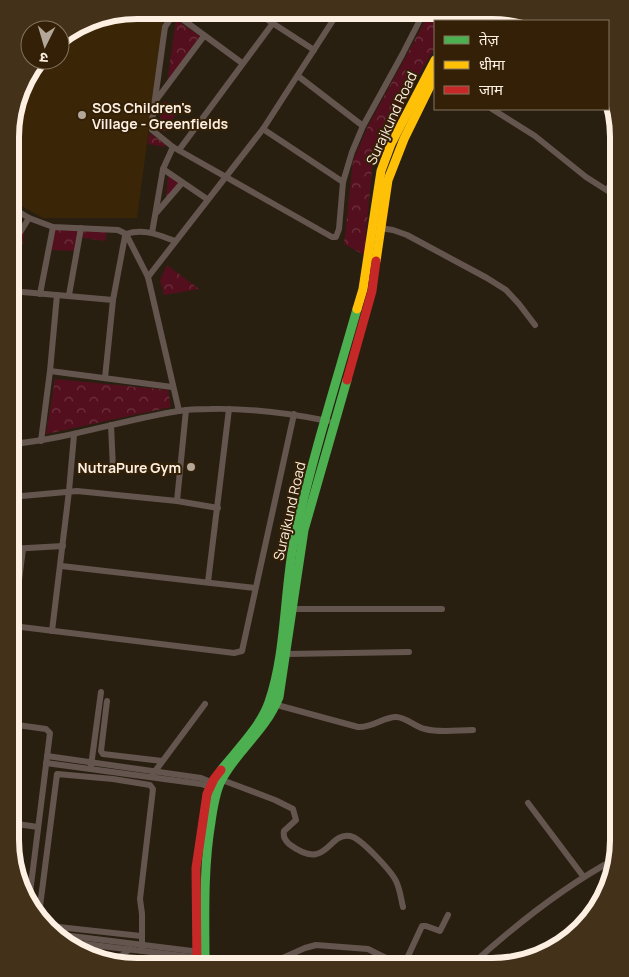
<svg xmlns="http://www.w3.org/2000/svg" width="629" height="977" font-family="Manrope,'Noto Sans Devanagari',sans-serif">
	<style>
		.built { fill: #3b2507 }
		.park { fill: url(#park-crowns) }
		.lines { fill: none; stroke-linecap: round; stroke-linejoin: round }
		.street { stroke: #64564f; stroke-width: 6 }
		.fast { stroke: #4caf50; stroke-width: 9 }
		.slow { stroke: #ffc107; stroke-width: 9 }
		.jam { stroke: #c62828; stroke-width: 9 }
		.poi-dot { fill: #b3a799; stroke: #332007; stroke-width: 2 }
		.labels { text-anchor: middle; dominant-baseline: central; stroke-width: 4; stroke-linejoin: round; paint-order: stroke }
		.poi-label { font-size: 14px; font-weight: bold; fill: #fdf0e2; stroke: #332007; text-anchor: start }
		.street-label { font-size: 14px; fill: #fdf0e2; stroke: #332007 }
		.rim { fill: none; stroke: #fdf0e2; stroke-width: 6 }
	</style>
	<defs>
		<pattern id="park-crowns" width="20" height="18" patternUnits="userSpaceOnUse" patternTransform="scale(1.25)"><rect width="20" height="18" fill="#540f1e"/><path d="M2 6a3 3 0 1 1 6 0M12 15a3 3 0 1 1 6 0" fill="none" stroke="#6e323e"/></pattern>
	</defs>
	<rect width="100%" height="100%" fill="#291f11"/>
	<polygon class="built" points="137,10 151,10 164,16 137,218 43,218 11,200 11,120 15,110 26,94 44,60 60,60 60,38 92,21 96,17"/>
	<g class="park">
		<polygon points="430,12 455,12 450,21 435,21 435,47 377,148 372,169 364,255 344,244 353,161 368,126"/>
		<polygon points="176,20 200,36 167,83"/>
		<polygon points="164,101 178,111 164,132 158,128"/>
		<polygon points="149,133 165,144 165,147 148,144"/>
		<polygon points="168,175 180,182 166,199"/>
		<polygon points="26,221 16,286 11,284 11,249"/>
		<polygon points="54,230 107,231 105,241 77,237 75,251 51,250"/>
		<polygon points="167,265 199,289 164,295 160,280"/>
		<polygon points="55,379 168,390 171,407 46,434"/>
	</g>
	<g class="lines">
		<g class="street">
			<polyline points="176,10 165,27 164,34 152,121 152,130 173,147 332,237 336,237 339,229 343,182 352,152 363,126 402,55 424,12"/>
			<polyline points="254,11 314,50"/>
			<polyline points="330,11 336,16"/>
			<polyline points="174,13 242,63"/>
			<polyline points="298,76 363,126"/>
			<polyline points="157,99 204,36"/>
			<polyline points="492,109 535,136 586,177 619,198"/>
			<polyline points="263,129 343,182"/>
			<polyline points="179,150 273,23"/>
			<polyline points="163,169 207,199"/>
			<polyline points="607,190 619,172"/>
			<polyline points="11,207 29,218 53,227 118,230 126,234 148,277 179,411"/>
			<polyline points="157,212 182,183"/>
			<polyline points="380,228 393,230 407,235 487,278 506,290 519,304 535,325"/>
			<polyline points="152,233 163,169 173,147"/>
			<polyline points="11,247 29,218"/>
			<polyline points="148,277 263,129 339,11"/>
			<polyline points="11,291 113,300"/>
			<polyline points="40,294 53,227"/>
			<polyline points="69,295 81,228"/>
			<polyline points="50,371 172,387"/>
			<path d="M105 378 113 300 125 236 126 234C144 228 158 235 175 241"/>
			<polyline points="111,425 113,469"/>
			<polyline points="41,441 50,371 57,295"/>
			<path d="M11 444C68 439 122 420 179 411 189 409 200 409 210 409 249 408 289 413 328 421"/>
			<polyline points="11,497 77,491 177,501 218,508"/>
			<polyline points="177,501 186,410"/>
			<polyline points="10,549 63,546"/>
			<polyline points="61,566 255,588"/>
			<polyline points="208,582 229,409"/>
			<polyline points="289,609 442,609"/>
			<polyline points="13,626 234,653 242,651 294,414"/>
			<polyline points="52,631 69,491 74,435"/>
			<polyline points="10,650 23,549"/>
			<polyline points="287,654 409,652"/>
			<polyline points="107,701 101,751 103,754 162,761"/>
			<path d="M277 705 358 727C373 728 383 717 396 717 406 717 415 727 425 729 440 733 458 730 473 730"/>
			<polyline points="10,724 46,729 50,733 29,901"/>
			<polyline points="47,756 201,778 216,784"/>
			<polyline points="46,763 201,784 213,788"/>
			<polyline points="91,766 101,692"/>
			<polyline points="153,774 205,704"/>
			<path d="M222 780 275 800 293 809 296 820 284 831C283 837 285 840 289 844 328 873 327 832 350 836 361 838 391 871 396 881 400 889 401 899 403 907"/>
			<polyline points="528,803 583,876"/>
			<polyline points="10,823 38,827"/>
			<polyline points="39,914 57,774 113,779 150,785 153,789 140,899 142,914 142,951"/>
			<polyline points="49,926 141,936"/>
			<polyline points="55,934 200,952"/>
			<polyline points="60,941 200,958"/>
			<polyline points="112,963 130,949"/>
			<polyline points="205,966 250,966 269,964 305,948 316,945 368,949 386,958 398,967"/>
			<polyline points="403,967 422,926 426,926 440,931 448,915"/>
			<path d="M469 967C514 926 561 888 615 859"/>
		</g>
		<g class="fast">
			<path d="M221 770C237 750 261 726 269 702 286 653 284 592 294 540 311 462 335 386 357 309"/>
			<path d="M205 966C205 918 203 869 211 822 213 808 215 793 221 781 237 750 265 732 279 697L304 530 347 380"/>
		</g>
		<g class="slow">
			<polyline points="459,21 464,12"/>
			<polyline points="376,261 388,180 404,139 435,76"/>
			<polyline points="357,309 363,289 381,171 391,144 435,60"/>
		</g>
		<g class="jam">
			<polyline points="347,380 372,291 376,261"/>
			<polyline points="197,966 196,868 207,794 214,779 221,770"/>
		</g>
	</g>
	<g class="poi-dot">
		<circle cx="82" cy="115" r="5"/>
		<circle cx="191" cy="467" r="5"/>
	</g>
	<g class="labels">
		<g class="poi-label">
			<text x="92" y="107">SOS Children's<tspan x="92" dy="16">Village - Greenfields</tspan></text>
			<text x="181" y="467" text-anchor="end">NutraPure Gym</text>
		</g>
		<g class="street-label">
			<text transform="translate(391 118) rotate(-65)">Surajkund Road</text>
			<text transform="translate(289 511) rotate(-77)">Surajkund Road</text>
		</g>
	</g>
	<path d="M0 0H629V977H0ZM137 19H492A118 118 0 0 1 610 137V840A118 118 0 0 1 492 958H137A118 118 0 0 1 19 840V137A118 118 0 0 1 137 19Z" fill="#433119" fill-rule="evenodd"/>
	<path class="rim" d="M137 19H492A118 118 0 0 1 610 137V840A118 118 0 0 1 492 958H137A118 118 0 0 1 19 840V137A118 118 0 0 1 137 19Z"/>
	<rect x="434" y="20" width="175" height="90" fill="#332007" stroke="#84735f"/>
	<rect x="444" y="36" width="25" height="8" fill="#4caf50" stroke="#84735f"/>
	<text x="479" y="45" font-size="15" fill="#fdf0e2">तेज़</text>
	<rect x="444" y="61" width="25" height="8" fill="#ffc107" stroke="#84735f"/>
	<text x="479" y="70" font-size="15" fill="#fdf0e2">धीमा</text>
	<rect x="444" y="86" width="25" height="8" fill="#c62828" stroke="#84735f"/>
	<text x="479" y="95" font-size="15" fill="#fdf0e2">जाम</text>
	<g transform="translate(45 45) rotate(185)"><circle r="24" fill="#332007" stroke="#84735f"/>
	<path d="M0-4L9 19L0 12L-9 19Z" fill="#b3a799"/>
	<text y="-8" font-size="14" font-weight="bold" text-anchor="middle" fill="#fdf0e2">उ</text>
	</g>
</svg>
